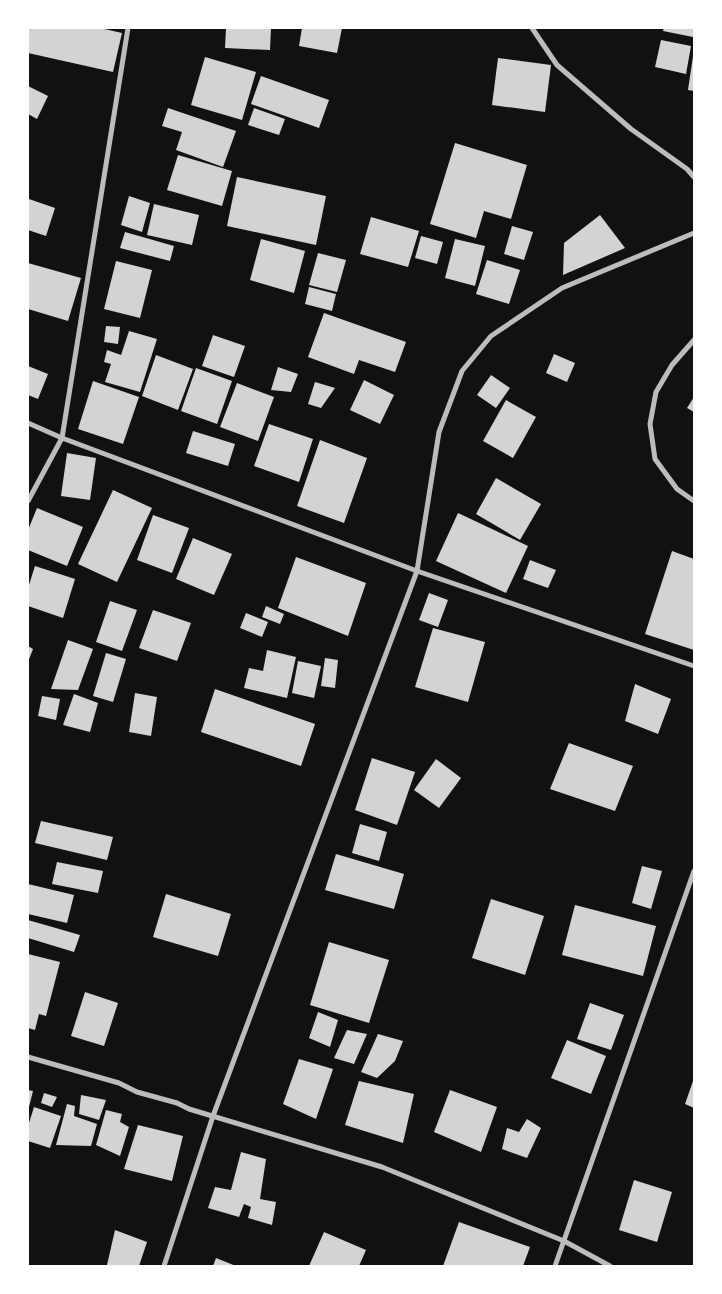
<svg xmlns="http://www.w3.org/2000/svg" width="722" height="1294" font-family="Lato,sans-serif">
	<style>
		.building { fill: #d3d3d3 }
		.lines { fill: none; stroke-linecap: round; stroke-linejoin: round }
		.minor { stroke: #bcbcbc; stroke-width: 5 }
	</style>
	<rect width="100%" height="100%" fill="#111"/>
	<g class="building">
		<polygon points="28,28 100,28 122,33 113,72 28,53"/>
		<polygon points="226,28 271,28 270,50 225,48"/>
		<polygon points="302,28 342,28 337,53 299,46"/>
		<polygon points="664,28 694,28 693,37 663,31"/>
		<polygon points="661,40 691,46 686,74 655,67"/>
		<polygon points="693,56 694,56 694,91 688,90"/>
		<polygon points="205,57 256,72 242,120 191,105"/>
		<polygon points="498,58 551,65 545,112 492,105"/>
		<polygon points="261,76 329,100 319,128 251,104"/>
		<polygon points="28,86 48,96 37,119 28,114"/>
		<polygon points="168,108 236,131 223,167 176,150 182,132 162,126"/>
		<polygon points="254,108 285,119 279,135 248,125"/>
		<polygon points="455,143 527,165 511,219 484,211 476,238 430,224"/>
		<polygon points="178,155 232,171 222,206 167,190"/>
		<polygon points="237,177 326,196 316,245 227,226"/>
		<polygon points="129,196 150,203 142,232 121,225"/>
		<polygon points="29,199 55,208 46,236 28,230 28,206"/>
		<polygon points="154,204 199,215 192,245 147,235"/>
		<polygon points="600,215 625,248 563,275 564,243"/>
		<polygon points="371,217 419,231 408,267 360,254"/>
		<polygon points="512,226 533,232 524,260 504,254"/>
		<polygon points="125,232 174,246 170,261 120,248"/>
		<polygon points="421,236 443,242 437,264 415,258"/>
		<polygon points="261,239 305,251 294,293 250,280"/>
		<polygon points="455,239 485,246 475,286 445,278"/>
		<polygon points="318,253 346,260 337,292 309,285"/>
		<polygon points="487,260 520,270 509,304 476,294"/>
		<polygon points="116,261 152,270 140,318 104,309"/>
		<polygon points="28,263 81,278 68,321 28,309"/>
		<polygon points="309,287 336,294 332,311 305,304"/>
		<polygon points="324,313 406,342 395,372 359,360 354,374 308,357"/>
		<polygon points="106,326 120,327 118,344 104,342"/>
		<polygon points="129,331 157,339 140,392 105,382 111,364 104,362 107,350 121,355"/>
		<polygon points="213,335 245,346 234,377 202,366"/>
		<polygon points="554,354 575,363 567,382 546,373"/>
		<polygon points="156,355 193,369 178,410 142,396"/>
		<polygon points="28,366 48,374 38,399 28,395"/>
		<polygon points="278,367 298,374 291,392 271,390"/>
		<polygon points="196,368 232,381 217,424 181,411"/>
		<polygon points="491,375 510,388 496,408 477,395"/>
		<polygon points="364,380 394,395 380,424 350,410"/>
		<polygon points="93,381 139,397 123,444 78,429"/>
		<polygon points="315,382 335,388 321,408 308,404"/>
		<polygon points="237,383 274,397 258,441 220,427"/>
		<polygon points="694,397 694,412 687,408"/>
		<polygon points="506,400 536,417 513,458 483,441"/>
		<polygon points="269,424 313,439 299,482 254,466"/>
		<polygon points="193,431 235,444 228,466 186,453"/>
		<polygon points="320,440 367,458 344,523 297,506"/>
		<polygon points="67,453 96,458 90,500 61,496"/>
		<polygon points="496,478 541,504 520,540 476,514"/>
		<polygon points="113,490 152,508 117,582 78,564"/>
		<polygon points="37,508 83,527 67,566 28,550 28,530"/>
		<polygon points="458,513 528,546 506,593 436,561"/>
		<polygon points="153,515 189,528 172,573 137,560"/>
		<polygon points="193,538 232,554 214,595 176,579"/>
		<polygon points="672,551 694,559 694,650 645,634"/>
		<polygon points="296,557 366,583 348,636 278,608"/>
		<polygon points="530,560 556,570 548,588 523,579"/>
		<polygon points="35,566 75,579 63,618 28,606 28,588"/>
		<polygon points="429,593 448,600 438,627 419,620"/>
		<polygon points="110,601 137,610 122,651 96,642"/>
		<polygon points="266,606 284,614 280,624 262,617"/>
		<polygon points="153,610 191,623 177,661 139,648"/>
		<polygon points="246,613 268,622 262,637 240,628"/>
		<polygon points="433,628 485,642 468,702 415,687"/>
		<polygon points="68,640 93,649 78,690 51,689"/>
		<polygon points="28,646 33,649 28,662"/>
		<polygon points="267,650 296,657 287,698 244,688 249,668 263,671"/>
		<polygon points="106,653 126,659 113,702 93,696"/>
		<polygon points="325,658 338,660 335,688 321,686"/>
		<polygon points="298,661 321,666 314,698 292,693"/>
		<polygon points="635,684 671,699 658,734 625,721"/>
		<polygon points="215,689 315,724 301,766 201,732"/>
		<polygon points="135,693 157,697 151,736 129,732"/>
		<polygon points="74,694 98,703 90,732 63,725"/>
		<polygon points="42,696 60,699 56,720 38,716"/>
		<polygon points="569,743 633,766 615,811 550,789"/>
		<polygon points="372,758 415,772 397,825 355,810"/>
		<polygon points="436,759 461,778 439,808 414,790"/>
		<polygon points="41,821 113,837 107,860 35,843"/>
		<polygon points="360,824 387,832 379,861 352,853"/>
		<polygon points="336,854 404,874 394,909 325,890"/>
		<polygon points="57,862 103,871 98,893 52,884"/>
		<polygon points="642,866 662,871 651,909 632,903"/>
		<polygon points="28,884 74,895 67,923 28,914"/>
		<polygon points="166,894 231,914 218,956 153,937"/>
		<polygon points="491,899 544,916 525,975 472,958"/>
		<polygon points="575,905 656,926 643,976 562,955"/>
		<polygon points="28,920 80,935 74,952 28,938"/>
		<polygon points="329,942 389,960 369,1023 310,1005"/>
		<polygon points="28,954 60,962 46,1016 39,1014 35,1030 28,1028"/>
		<polygon points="85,992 118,1003 104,1046 71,1036"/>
		<polygon points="590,1003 624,1015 611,1050 577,1039"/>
		<polygon points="318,1012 338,1020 330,1047 309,1038"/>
		<polygon points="347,1030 367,1034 354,1064 334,1058"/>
		<polygon points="378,1034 403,1041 395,1061 377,1078 361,1072"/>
		<polygon points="567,1040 606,1056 591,1094 551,1078"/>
		<polygon points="299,1059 333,1069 316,1119 283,1104"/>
		<polygon points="694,1078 694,1108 685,1104"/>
		<polygon points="359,1081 414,1094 403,1143 345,1125"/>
		<polygon points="28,1090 33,1091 28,1111"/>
		<polygon points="450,1090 497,1107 481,1152 434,1132"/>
		<polygon points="44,1093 57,1097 52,1107 41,1103"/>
		<polygon points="81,1095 106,1100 99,1120 79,1114"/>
		<polygon points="67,1104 75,1106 74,1116 97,1124 91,1146 56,1145"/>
		<polygon points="34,1107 61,1116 50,1148 28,1141 28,1126"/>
		<polygon points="106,1110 122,1114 120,1122 129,1127 120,1156 96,1145"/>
		<polygon points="527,1119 541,1128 527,1158 502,1149 507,1128 519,1132"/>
		<polygon points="138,1125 183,1136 172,1181 124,1169"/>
		<polygon points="241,1152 266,1159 260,1199 276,1202 272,1225 248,1218 251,1207 244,1204 239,1217 208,1208 215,1187 231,1190"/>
		<polygon points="634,1180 672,1192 657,1242 619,1230"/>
		<polygon points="459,1222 530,1247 523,1266 443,1266"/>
		<polygon points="115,1230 147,1242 139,1266 107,1265"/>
		<polygon points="324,1232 366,1250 359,1266 309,1266"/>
		<polygon points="216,1258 236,1266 213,1266"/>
	</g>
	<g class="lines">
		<g class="minor">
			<polyline points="532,28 557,65 631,129 687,169 694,177"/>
			<polyline points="694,340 672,365 656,392 650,424 655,459 677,489 694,501"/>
			<polyline points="28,423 62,438 417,571 694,666"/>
			<polyline points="28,501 62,438 128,28"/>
			<polyline points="28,1057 119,1083 137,1092 177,1103 189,1109 382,1167 564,1241 610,1266"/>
			<polyline points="164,1266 213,1116 417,571 439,432 462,371 491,336 562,288 694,233"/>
			<polyline points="555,1266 694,871"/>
		</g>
	</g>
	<rect width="722" height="1294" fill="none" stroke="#ffffff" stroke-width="58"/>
</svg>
